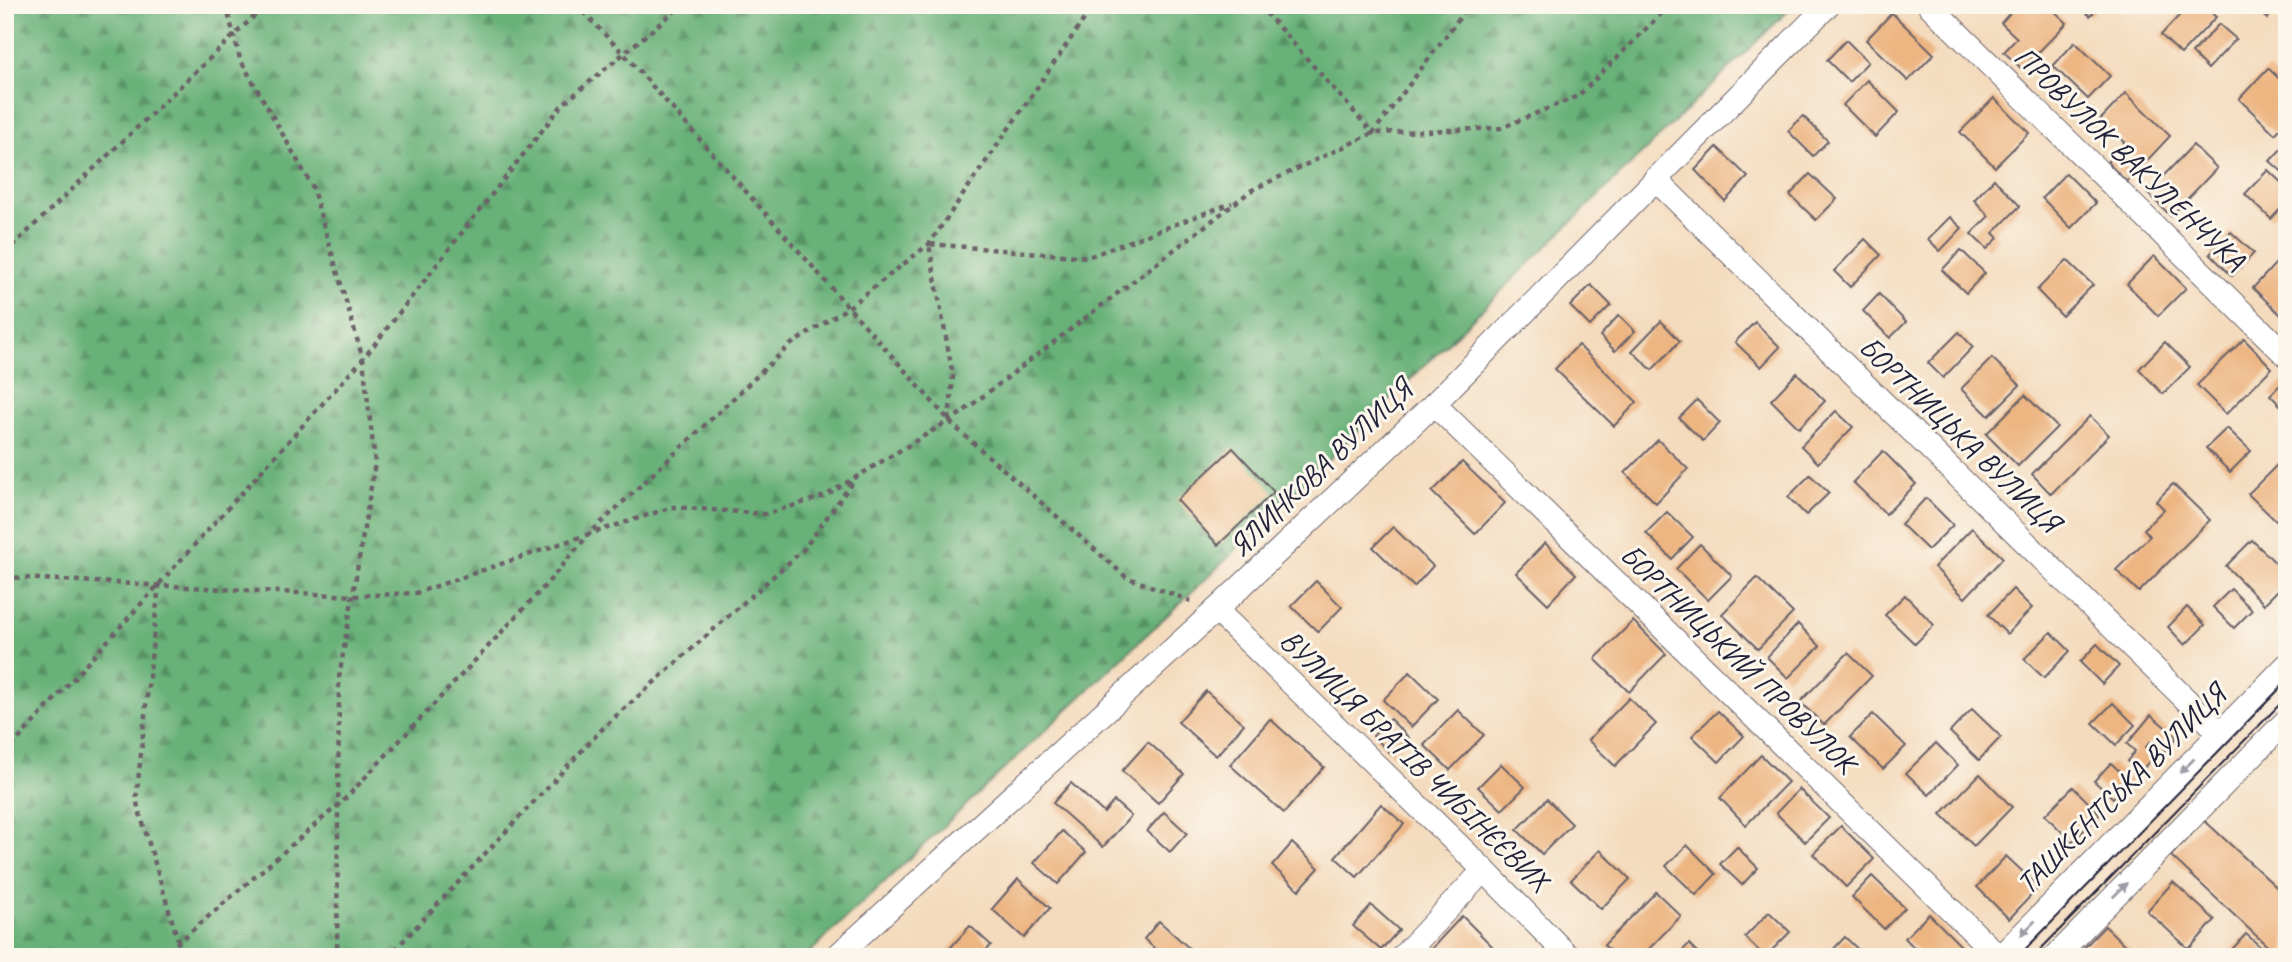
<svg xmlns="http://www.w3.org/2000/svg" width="2292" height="962" font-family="Caveat,sans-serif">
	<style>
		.forest { fill: url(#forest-firs); stroke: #456a5a; stroke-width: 2 }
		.building { fill: #edb582 }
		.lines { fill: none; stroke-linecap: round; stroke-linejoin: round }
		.street-casing { stroke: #6c6369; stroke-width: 25 }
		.path { stroke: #6c6369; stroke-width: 4.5; stroke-dasharray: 5 5; stroke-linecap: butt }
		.street { stroke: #fff; stroke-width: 23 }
		.tram { stroke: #22223b; stroke-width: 2 }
		.oneway { fill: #9c9ca7 }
		.labels { text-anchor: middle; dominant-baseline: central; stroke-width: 6; stroke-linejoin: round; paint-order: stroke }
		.street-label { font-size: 30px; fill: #22223b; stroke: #fbf7ec }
	</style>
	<defs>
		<pattern id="forest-firs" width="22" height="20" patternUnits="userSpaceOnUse" patternTransform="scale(1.75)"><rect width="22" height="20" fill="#68b178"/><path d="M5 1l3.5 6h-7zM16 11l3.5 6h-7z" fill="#559064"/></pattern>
	</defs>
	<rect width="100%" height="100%" fill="#fbf7ec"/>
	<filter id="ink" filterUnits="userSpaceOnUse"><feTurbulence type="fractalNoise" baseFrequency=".0143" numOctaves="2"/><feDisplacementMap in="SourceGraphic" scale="14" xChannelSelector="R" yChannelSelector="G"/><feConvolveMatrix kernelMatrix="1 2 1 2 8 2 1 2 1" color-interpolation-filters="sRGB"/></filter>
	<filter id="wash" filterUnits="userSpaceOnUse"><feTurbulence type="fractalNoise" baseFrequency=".00686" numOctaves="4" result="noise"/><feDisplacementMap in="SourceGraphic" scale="28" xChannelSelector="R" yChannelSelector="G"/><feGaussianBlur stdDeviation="1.57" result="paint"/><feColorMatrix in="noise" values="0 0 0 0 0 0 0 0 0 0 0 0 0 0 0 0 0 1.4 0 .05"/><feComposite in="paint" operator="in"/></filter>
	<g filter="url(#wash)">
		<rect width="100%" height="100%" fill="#f4dbbe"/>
		<polygon class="forest" points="5,5 1794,5 1212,573 805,957 5,957"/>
		<g id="blocks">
			<g class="building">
				<polygon points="2017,5 2048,5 2067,23 2022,69 2004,52 2017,38 2001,23"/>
				<polygon points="2079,5 2101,5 2090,16"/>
				<polygon points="2189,5 2203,5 2216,17 2181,54 2161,35"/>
				<polygon points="2252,5 2280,5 2267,19"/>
				<polygon points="1892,13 1934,54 1908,81 1866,40"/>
				<polygon points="2219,24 2236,39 2208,69 2192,53"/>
				<polygon points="1846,40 1868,62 1849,82 1827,60"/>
				<polygon points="2075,42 2110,76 2088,99 2053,66"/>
				<polygon points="2268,68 2287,86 2287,122 2275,134 2239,99"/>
				<polygon points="1867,80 1899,112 1875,137 1843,105"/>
				<polygon points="2126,93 2170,136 2127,182 2107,162 2125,143 2100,120"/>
				<polygon points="1994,98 2029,133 1995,167 1960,132"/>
				<polygon points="1803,116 1828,141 1813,156 1788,131"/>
				<polygon points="2193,145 2217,168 2171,216 2147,193"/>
				<polygon points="2284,146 2287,149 2287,176 2270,161"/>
				<polygon points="1717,147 1748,177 1725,201 1695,170"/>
				<polygon points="2268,170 2287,188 2287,202 2271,219 2245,194"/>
				<polygon points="2066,173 2096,203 2071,228 2042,198"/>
				<polygon points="1810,174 1837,199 1816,220 1790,195"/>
				<polygon points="1994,179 2020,206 1993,233 1998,238 1987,249 1971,234 1989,216 1974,200"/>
				<polygon points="1950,217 1962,228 1940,251 1928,239"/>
				<polygon points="2231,232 2254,253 2232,276 2210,254"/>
				<polygon points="1865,239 1881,255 1850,287 1834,271"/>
				<polygon points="1961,250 1985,273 1966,293 1942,270"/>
				<polygon points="2287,251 2287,314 2284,318 2253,288"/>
				<polygon points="2154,256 2186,288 2158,316 2127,284"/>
				<polygon points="2067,260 2093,285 2062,316 2037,290"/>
				<polygon points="1591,285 1611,305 1590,326 1570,306"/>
				<polygon points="1879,294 1906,322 1890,338 1863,311"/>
				<polygon points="1619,315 1635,331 1615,351 1600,336"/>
				<polygon points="1661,321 1680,341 1652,370 1632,351"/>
				<polygon points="1755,322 1780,347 1761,367 1735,342"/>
				<polygon points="1959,332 1973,347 1943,378 1928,363"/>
				<polygon points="2244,339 2272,368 2226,414 2197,385"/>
				<polygon points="2165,342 2190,367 2163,394 2139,369"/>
				<polygon points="1578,345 1637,402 1614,426 1555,369"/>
				<polygon points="1992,358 2020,385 1989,416 1961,389"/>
				<polygon points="1797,373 1825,401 1799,428 1771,400"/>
				<polygon points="2287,378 2287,412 2270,395"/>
				<polygon points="2025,395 2057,427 2018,466 1986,434"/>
				<polygon points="1697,400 1720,423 1703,441 1679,418"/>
				<polygon points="1836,411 1853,427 1818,463 1801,446"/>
				<polygon points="2090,416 2109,435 2051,494 2032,474"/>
				<polygon points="2227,428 2251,451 2230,472 2206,448"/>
				<polygon points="1658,440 1688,469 1656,503 1625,473"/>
				<polygon points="1233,448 1274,492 1218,545 1177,500"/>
				<polygon points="1883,451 1916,484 1886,514 1853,482"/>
				<polygon points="2287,455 2287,510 2276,521 2248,494"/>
				<polygon points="1462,462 1505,503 1475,534 1432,492"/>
				<polygon points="1810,475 1829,493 1806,515 1788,497"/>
				<polygon points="2173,484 2210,520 2139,592 2116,570 2150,536 2144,529 2164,509 2156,501"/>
				<polygon points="1926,498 1953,525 1928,550 1901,524"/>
				<polygon points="1667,512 1693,537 1672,559 1646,533"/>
				<polygon points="1393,527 1433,566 1414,587 1373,547"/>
				<polygon points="1972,528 2003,558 1965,598 1934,567"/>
				<polygon points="2252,540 2287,574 2287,581 2264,604 2226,566"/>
				<polygon points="1545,543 1576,574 1548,604 1516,573"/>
				<polygon points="1700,544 1732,576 1708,600 1676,569"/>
				<polygon points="1757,578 1793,613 1758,649 1722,614"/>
				<polygon points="1316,581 1342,607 1318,632 1291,606"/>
				<polygon points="2013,589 2032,608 2007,634 1988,615"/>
				<polygon points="2231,589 2252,610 2234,628 2213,607"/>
				<polygon points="1905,595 1934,625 1915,644 1885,615"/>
				<polygon points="2187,607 2205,625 2185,645 2168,627"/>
				<polygon points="1633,621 1666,654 1629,692 1595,659"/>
				<polygon points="1798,624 1820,646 1788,678 1767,657"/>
				<polygon points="2051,632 2070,651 2044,678 2024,659"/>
				<polygon points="2097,644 2119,666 2102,684 2080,662"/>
				<polygon points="1848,653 1872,676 1824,725 1800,702"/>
				<polygon points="1410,672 1438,699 1411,727 1383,700"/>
				<polygon points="1206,691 1244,724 1216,756 1178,722"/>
				<polygon points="1629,698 1656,724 1615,766 1588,740"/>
				<polygon points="2113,703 2135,725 2116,745 2093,723"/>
				<polygon points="1972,709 2001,737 1979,760 1950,732"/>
				<polygon points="1458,710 1484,735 1450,770 1424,745"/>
				<polygon points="1718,711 1744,736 1719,762 1692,736"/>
				<polygon points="1873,714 1906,746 1883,769 1850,737"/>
				<polygon points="2151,715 2177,737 2163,753 2150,742 2146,747 2155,755 2140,772 2127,761 2135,751 2127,744"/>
				<polygon points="1270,719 1324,767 1284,813 1230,765"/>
				<polygon points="1390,719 1409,738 1392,755 1373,736"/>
				<polygon points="1148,742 1184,774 1158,803 1122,771"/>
				<polygon points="1936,743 1958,765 1929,795 1906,773"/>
				<polygon points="1761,755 1788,782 1746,825 1720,798"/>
				<polygon points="2111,763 2130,781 2113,798 2094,781"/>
				<polygon points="1501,764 1525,787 1502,810 1478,787"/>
				<polygon points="1980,774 2012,807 1974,846 1941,814"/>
				<polygon points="1071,783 1104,813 1114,801 1131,816 1103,847 1053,803"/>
				<polygon points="2073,787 2100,814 2072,842 2045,815"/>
				<polygon points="1799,789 1829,818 1805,842 1776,813"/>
				<polygon points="1547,799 1572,824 1542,854 1517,830"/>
				<polygon points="1381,804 1404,824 1357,877 1335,857"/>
				<polygon points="1164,812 1187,833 1170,852 1147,831"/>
				<polygon points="2204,820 2287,897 2285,957 2279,957 2171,856"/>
				<polygon points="1841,826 1874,859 1846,887 1813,854"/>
				<polygon points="1062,831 1086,852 1058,884 1034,863"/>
				<polygon points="1292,843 1319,868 1299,890 1272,866"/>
				<polygon points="1687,845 1716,874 1696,895 1666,866"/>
				<polygon points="1737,847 1758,868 1742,885 1720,864"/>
				<polygon points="1600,850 1630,879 1601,909 1571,880"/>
				<polygon points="2006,856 2039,887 2009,919 1977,887"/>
				<polygon points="1872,876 1905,908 1884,929 1852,897"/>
				<polygon points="1018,879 1050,908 1024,938 992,909"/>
				<polygon points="2173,882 2215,920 2189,949 2147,911"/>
				<polygon points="1656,892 1681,916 1641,957 1616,957 1604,945"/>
				<polygon points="1371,905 1399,930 1381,950 1353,926"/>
				<polygon points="1769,912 1790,932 1765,957 1745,937"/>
				<polygon points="1929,914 1963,948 1954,957 1923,957 1905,938"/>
				<polygon points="1462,916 1503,957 1441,957 1432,948"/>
				<polygon points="1159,921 1189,948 1181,957 1164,957 1144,939"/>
				<polygon points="970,926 991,945 981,957 942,957"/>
				<polygon points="2105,926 2134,954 2131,957 2075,957"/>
				<polygon points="2246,934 2263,949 2256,957 2225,957"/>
				<polygon points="1845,937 1866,957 1826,957"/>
				<polygon points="1689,944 1702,957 1676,957"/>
			</g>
		</g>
	</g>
	<g filter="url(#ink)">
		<use href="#blocks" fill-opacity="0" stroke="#6c6369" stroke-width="2"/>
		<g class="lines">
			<defs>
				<g id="street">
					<polyline points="1929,5 2287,356"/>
					<polyline points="1655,179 2220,733"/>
					<polyline points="1434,404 1999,957"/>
					<polyline points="1216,610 1484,870 1569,957"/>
					<polyline points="836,957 1216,610 1434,404 1828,5"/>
					<polyline points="1402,957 1484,870"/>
					<polyline points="2000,957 2287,665"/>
					<polyline points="2055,957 2287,720"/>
				</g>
			</defs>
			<use href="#street" class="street-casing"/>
			<g class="path">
				<polyline points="226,5 240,59 312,186 363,359 375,463 339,678 337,957"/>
				<polyline points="576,5 624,54 954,426 1126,577 1191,601"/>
				<polyline points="1259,5 1373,133 1469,5"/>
				<polyline points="5,253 266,5"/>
				<polyline points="949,420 953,376 929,244 1088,257 1232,203"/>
				<polyline points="5,577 353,596 416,593 589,534 790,345 849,307 929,244 1094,5"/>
				<polyline points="159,584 136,800 183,957"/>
				<polyline points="5,754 363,359 562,105 682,5"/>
				<polyline points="161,957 343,801 544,587 589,534 673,507 766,514 825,496 960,414 1252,190 1373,133 1501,128 1578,96 1670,5"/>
				<polyline points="388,957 606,725 803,550 855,479"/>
			</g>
			<use href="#street" class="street"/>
			<g class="tram">
				<polyline points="2018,957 2287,681"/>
				<polyline points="2033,957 2287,697"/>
			</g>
		</g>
		<defs><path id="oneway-solid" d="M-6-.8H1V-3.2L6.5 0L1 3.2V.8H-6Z" transform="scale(1.75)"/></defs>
		<g class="oneway">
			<use href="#oneway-solid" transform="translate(2187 766) rotate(135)"/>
			<use href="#oneway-solid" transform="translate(2120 890) rotate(-46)"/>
			<use href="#oneway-solid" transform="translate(2028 928) rotate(135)"/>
		</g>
	</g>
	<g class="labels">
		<g class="street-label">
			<text transform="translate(2130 158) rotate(44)">ПРОВУЛОК ВАКУЛЕНЧУКА</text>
			<text transform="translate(1960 434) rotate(44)">БОРТНИЦЬКА ВУЛИЦЯ</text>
			<text transform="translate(1320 468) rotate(-44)">ЯЛИНКОВА ВУЛИЦЯ</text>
			<text transform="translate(1738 658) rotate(44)">БОРТНИЦЬКИЙ ПРОВУЛОК</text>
			<text transform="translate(1415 760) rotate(44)">ВУЛИЦЯ БРАТІВ ЧИБІНЄЄВИХ</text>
			<text transform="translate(2121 789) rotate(-45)">ТАШКЕНТСЬКА ВУЛИЦЯ</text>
		</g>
	</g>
	<rect width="2292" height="962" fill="none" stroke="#fbf7ec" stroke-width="28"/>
</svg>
